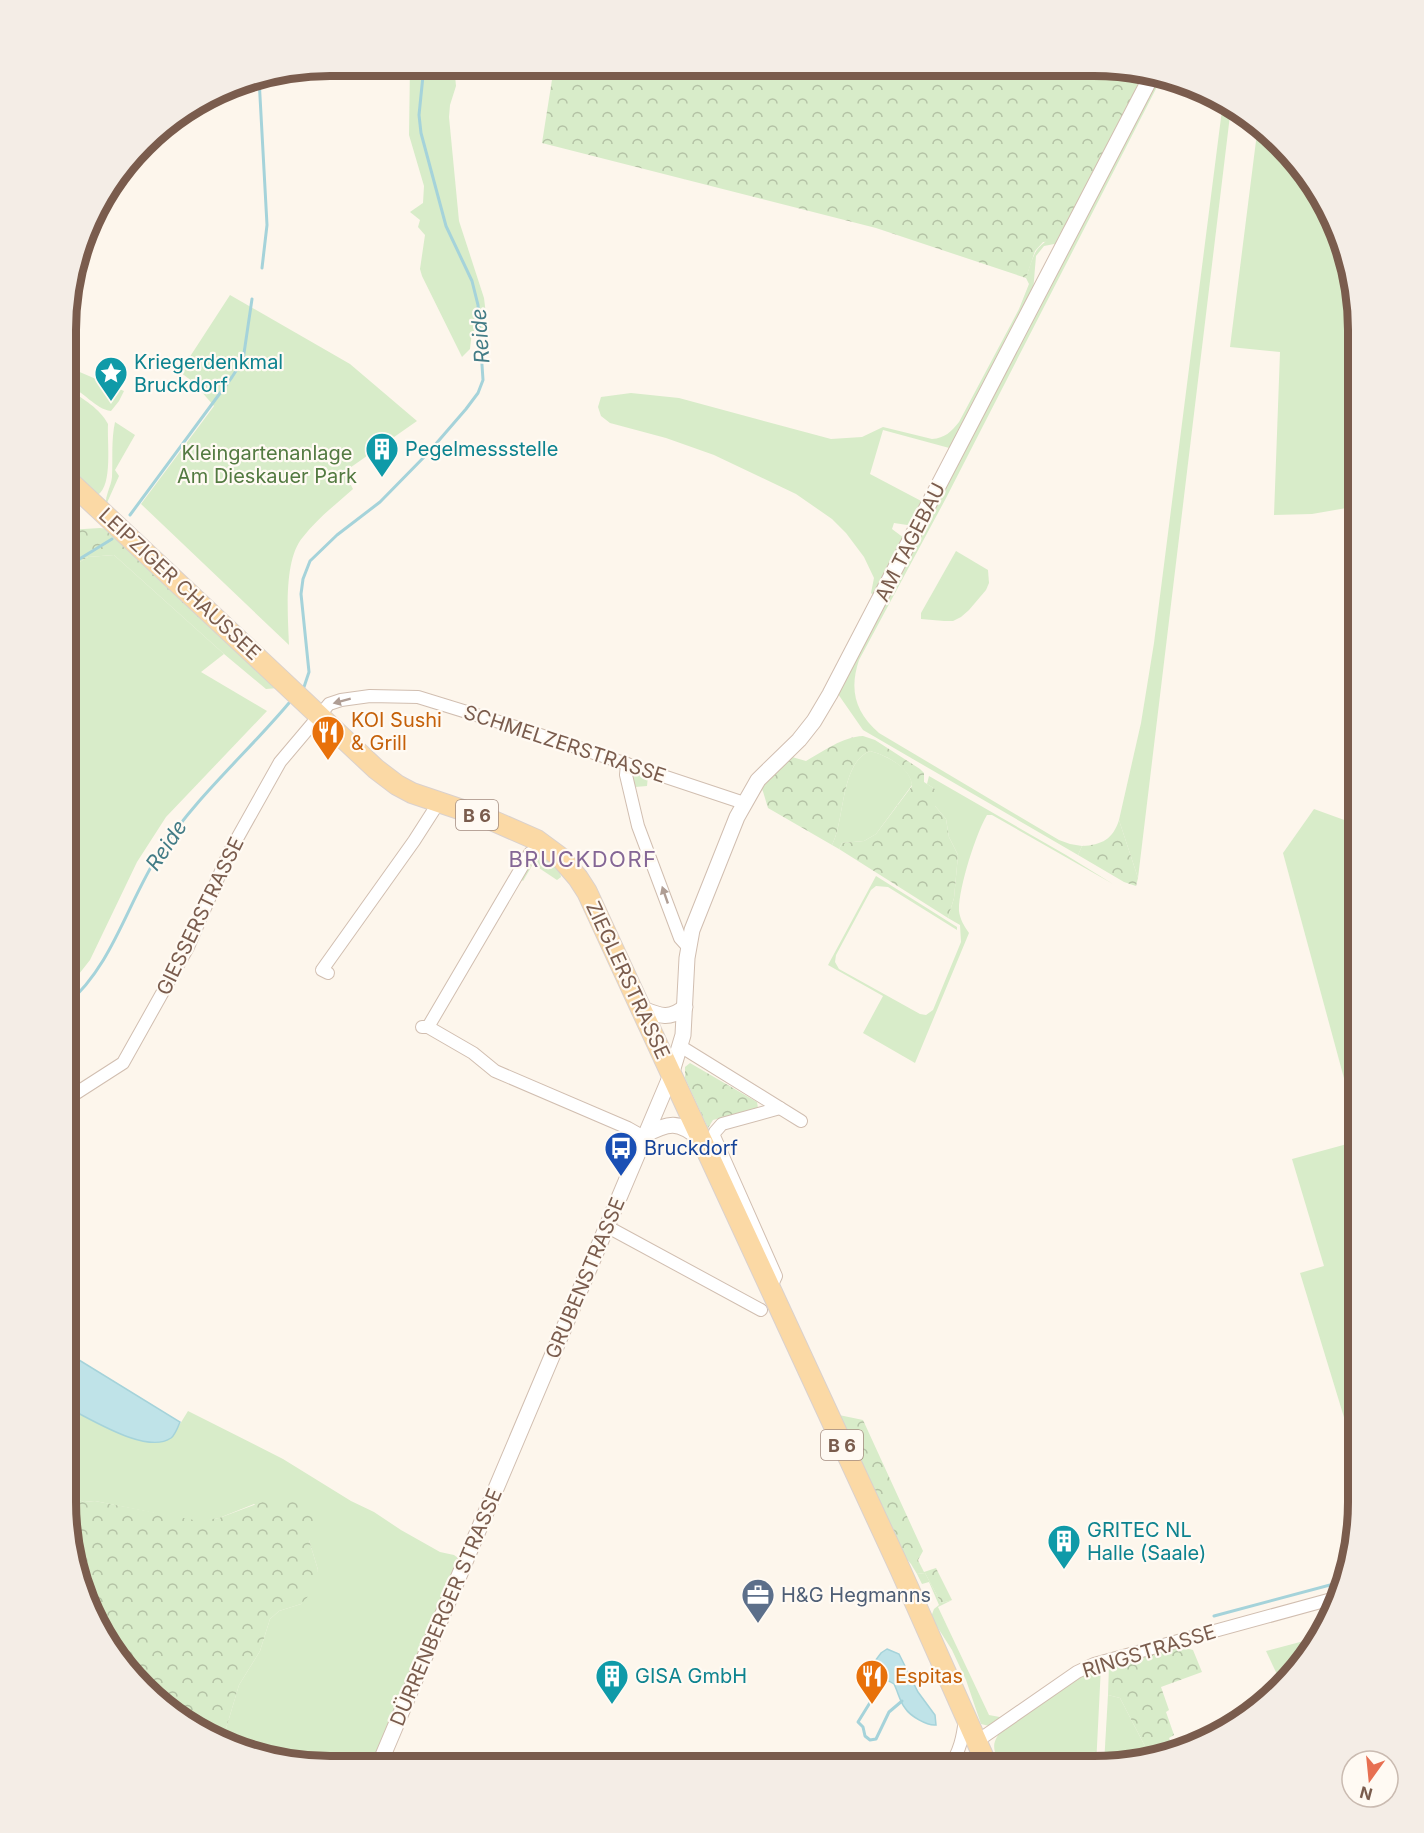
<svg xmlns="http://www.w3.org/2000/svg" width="1424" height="1833" font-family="Inter,sans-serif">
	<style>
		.green { fill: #d8ecc9 }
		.forest { fill: url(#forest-crowns) }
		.water { fill: #bfe3e8; stroke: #a5d3da; stroke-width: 1.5 }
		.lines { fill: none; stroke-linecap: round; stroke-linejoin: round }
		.stream { stroke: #a5d3da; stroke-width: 3 }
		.minor-casing { stroke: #d1beb0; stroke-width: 14 }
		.tertiary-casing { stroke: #d1beb0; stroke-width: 17 }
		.primary-casing { stroke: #dad1cd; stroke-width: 22 }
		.minor { stroke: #fff; stroke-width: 12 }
		.tertiary { stroke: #fff; stroke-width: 15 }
		.primary { stroke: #fbd9a5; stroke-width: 20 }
		.oneway { fill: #af9d94 }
		.labels { text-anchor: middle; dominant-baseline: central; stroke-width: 4.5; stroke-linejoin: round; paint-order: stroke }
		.shield { fill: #fffaf3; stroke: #a28b7f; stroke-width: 1.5 }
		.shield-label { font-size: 18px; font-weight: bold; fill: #7a5c4d }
		.culture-label { font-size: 20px; fill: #0d838f; stroke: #fffaf3; text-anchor: start }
		.park-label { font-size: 20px; fill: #537a41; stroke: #fffaf3 }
		.street-label { font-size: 20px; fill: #7a5c4d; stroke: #fffaf3 }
		.food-label { font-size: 20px; fill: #c56008; stroke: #fffaf3; text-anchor: start }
		.transit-label { font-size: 20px; fill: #164399; stroke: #fffaf3; text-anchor: start }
		.service-label { font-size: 20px; fill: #4e5e75; stroke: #fffaf3; text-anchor: start }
		.water-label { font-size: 21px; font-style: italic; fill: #437c86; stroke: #fffaf3 }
		.quarter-label { font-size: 22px; letter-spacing: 1.5px; fill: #846695; stroke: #fffaf3 }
		.rim { fill: none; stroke: #7a5c4d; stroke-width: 8 }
	</style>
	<defs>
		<pattern id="forest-crowns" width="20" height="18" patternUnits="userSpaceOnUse" patternTransform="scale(1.5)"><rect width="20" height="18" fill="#d8ecc9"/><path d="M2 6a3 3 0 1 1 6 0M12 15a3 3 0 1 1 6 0" fill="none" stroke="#b4c2a5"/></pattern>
	</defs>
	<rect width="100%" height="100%" fill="#fdf6ec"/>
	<g class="green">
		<polygon points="410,66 454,66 456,86 450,105 449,117 459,221 484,298 488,331 472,331 470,349 462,357 422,276 420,269 425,235 418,227 420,220 410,212 423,203 424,186 409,135"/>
		<path d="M1157 76 1162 77 945 500 859 660C849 690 855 712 879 733L1059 840 1070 844 1082 846 1078 855 863 730 838 694Z"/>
		<polygon points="1223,102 1231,107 1138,878 1119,820 1141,723 1154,643"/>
		<polygon points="1258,125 1331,213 1358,330 1358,506 1312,514 1274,515 1280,352 1230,347"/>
		<path d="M1062 232 1059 243 1044 246 1036 256 1033 292 953 449 883 430 870 474 925 503 914 526 894 523 892 529 904 538 876 598 871 593 874 578 864 557 846 533 832 519 796 494 714 455 666 438 610 423 601 416 598 407 601 397 631 393 679 398 831 439 862 437 883 427 932 439C945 438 951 432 959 422L1019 309 1029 284 1026 278C1035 250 1035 246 1062 232Z"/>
		<path d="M230 295 350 364 417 421 344 472 353 489C336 504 317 519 303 537 283 560 288 616 289 645L141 504 214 406 193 382 180 372Z"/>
		<path d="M68 367 124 391 119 401 111 411C95 409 84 391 68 386Z"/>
		<path d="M68 390C82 397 101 410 108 424 107 443 113 484 98 495L68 468Z"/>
		<path d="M115 422 135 435 115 470 119 476 106 505C105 495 111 487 112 477 113 458 111 441 115 422Z"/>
		<polygon points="956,551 988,570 989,583 986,590 969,610 961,617 953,621 944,621 921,619 921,613"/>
		<polygon points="114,555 224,654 201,672 267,711 166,817 137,862 90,960 79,974 67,987 68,569 88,557"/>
		<path d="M870 751C886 755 911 768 912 785L876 834 864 841 842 843 839 849 832 845C845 821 840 763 870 751Z"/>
		<polygon points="633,772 648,776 647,786 635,787 632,773"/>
		<path d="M929 776 1066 855 1113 884 992 815H987C976 833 958 890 959 911 960 919 964 926 969 933L915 1063 863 1033 883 996 828 965 876 876 957 927V930L888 887 876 886 871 890 836 955 835 962 839 969 920 1014 926 1015 933 1010 961 942 960 925 948 918 954 898 958 855 949 837 946 819 935 806V789L927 784Z"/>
		<polygon points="1314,809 1358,825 1358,1130 1283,853"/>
		<path d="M537 852C546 858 560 866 561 877L557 880 533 864 523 881 520 878Z"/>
		<polygon points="1358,1141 1357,1460 1300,1273 1324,1266 1292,1159"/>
		<path d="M68 1408 172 1437 188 1411 283 1459 351 1501 374 1512 401 1530 440 1552 454 1555 458 1558V1564L374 1765H296L226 1738 225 1732 239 1685 260 1651 270 1619 279 1611 301 1604 318 1570 309 1540 254 1504 219 1518 199 1522 95 1501 84 1502 73 1498C66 1480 62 1426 68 1408Z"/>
		<polygon points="925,1573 941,1603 952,1600 938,1607 989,1715 1005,1718 989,1726 981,1724 966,1680 952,1650 931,1617 934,1609 939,1605 929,1582 922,1584 917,1574"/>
		<polygon points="1319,1637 1313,1650 1282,1685 1266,1651"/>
		<path d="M1101 1666 1096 1766 1001 1767C994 1751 990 1745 1001 1731L1085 1673Z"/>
		<polygon points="1108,1695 1120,1698 1149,1754 1104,1764"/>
	</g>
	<g class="forest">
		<polygon points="554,67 1128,68 1146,73 1062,232 1057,241 1043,242 1035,251 1026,278 876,228 542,143"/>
		<polygon points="100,528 108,529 278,688 266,689 224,654 114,555 88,557 68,569 68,530"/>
		<path d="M863 736 875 740 920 769 924 773V782L935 789V806L946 819 949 837 958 855 954 898 948 918 839 849 842 843 864 841 876 834 912 786C911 768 886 755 870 751 840 763 845 821 832 845L768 808 761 785 785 760 792 757 806 761C824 751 842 737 863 736Z"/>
		<path d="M1119 820 1138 878 1136 886 1124 882 1078 855 1082 846C1102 845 1113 839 1119 820Z"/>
		<polygon points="690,1063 757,1102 758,1108 713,1120 708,1128 685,1078 685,1067"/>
		<polygon points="839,1415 863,1420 923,1551 918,1560 924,1572 936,1568 952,1600 941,1603 925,1573 917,1574 911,1564 903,1555"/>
		<polygon points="66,1455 69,1487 73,1498 84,1502 95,1501 199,1521 219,1518 292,1491 316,1509 309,1540 318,1570 314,1590 301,1604 279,1611 270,1619 260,1651 239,1685 225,1732 226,1738 183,1722 132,1677 93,1620 66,1503"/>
		<polygon points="1178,1646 1193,1650 1202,1672 1161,1687 1169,1710 1166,1712 1174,1735 1169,1738 1173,1748 1149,1754 1120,1698 1108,1695 1109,1665"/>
	</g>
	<g class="water">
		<path d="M66 1352 180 1422C178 1427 175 1435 171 1438 146 1455 90 1418 66 1407Z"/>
		<path d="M887 1649 899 1654 918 1692 935 1715 936 1725C927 1726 910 1716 905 1708 900 1702 898 1692 894 1684 884 1677 874 1680 875 1661L881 1653Z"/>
	</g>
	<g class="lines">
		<g class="stream">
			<polyline points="259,78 267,225 262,268"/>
			<polyline points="130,515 232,377 243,360 252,299"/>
			<polyline points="68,566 112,539"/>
			<polyline points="304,687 309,672 301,594 303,579 310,561 337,535 380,502 428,453 466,409 478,393 483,380 478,305 472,281 446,226 421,133 419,115 424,66"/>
			<path d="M67 1004C113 965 128 901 160 852 196 797 247 753 289 703"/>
			<polyline points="1214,1616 1345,1581"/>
			<polyline points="884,1680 858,1722 863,1727 865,1736 870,1740 876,1739 889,1712 902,1701"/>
		</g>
		<defs>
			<g id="minor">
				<polyline points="627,764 626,775 638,826 680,938 689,948"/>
				<polyline points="328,973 322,970 414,841 439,802"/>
				<polyline points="422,1027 428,1027 473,1053 495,1071 628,1128 644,1137"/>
				<polyline points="428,1027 530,853"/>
				<polyline points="680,1046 801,1121"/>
				<polyline points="67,1099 123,1063 188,947 229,853 280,762 329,704 341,700 370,696 418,697 522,729 744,803"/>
				<polyline points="606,1226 761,1310"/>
				<polyline points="770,1289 776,1276 714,1136 715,1132 722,1124 780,1108"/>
				<polyline points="976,1742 1077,1672 1094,1664 1339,1597"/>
				<path d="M949 1767C960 1752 963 1736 965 1719"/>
				<polyline points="968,1767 986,1762"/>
			</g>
			<g id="tertiary">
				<path d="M643 1009C660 1016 670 1020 685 1007"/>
				<path d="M645 1135C669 1122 678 1121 699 1138"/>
				<polyline points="379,1765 671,1075 683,1035 687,958 692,930 737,817 758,780 799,740 814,721 830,694 1152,75"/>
			</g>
			<polyline id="primary" points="68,480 376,769 397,785 412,793 489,819 537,840 560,857 578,878 587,892 900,1569 988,1767"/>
		</defs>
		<use href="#minor" class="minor-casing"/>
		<use href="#tertiary" class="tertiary-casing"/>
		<use href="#primary" class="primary-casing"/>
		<use href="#minor" class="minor"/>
		<use href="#tertiary" class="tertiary"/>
		<use href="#primary" class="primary"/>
	</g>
	<defs><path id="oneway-solid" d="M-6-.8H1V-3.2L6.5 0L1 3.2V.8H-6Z" transform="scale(1.5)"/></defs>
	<g class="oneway">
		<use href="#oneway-solid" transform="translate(342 701) rotate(165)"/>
		<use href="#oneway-solid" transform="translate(665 895) rotate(-109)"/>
	</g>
	<defs>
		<symbol id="sight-pin" viewBox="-11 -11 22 30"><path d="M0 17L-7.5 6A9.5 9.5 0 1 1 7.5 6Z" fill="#0f9aa8" stroke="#fffaf3"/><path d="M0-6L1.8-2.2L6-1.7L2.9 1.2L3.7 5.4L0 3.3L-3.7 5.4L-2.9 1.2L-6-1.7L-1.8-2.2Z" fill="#fff"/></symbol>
		<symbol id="building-pin" viewBox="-11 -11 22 30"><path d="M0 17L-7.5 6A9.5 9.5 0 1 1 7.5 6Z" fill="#0f9aa8" stroke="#fffaf3"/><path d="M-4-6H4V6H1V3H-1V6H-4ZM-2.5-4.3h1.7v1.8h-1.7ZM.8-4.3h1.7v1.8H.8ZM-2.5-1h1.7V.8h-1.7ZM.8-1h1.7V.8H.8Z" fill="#fff"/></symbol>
		<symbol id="restaurant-pin" viewBox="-11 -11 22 30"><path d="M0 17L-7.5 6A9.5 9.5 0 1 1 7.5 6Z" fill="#e8710a" stroke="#fffaf3"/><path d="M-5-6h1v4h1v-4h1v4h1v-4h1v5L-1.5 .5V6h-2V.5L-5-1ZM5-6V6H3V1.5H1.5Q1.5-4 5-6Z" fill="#fff"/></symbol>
		<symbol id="bus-pin" viewBox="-11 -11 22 30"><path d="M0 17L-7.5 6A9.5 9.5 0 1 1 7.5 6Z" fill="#1a4fb4" stroke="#fffaf3"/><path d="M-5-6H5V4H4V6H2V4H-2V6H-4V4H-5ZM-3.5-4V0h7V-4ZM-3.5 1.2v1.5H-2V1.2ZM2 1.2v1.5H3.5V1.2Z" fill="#fff"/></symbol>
		<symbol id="office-pin" viewBox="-11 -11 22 30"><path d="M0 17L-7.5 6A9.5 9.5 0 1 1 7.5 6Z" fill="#5c6f8a" stroke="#fffaf3"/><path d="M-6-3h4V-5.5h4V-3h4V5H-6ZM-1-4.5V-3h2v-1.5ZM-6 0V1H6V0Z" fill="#fff"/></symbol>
	</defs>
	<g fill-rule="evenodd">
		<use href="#sight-pin" x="92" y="354" width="38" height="52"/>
		<use href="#building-pin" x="363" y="430" width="38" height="52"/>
		<use href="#restaurant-pin" x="309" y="713" width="38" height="52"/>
		<use href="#bus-pin" x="602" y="1129" width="38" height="52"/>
		<use href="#building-pin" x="1045" y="1522" width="38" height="52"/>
		<use href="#office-pin" x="739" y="1576" width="38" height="52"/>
		<use href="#building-pin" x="593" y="1657" width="38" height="52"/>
		<use href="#restaurant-pin" x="853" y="1657" width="38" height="52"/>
	</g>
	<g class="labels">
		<g class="shield">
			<rect x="456" y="800" width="42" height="30" rx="4.5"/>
			<rect x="821" y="1430" width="42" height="30" rx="4.5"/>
		</g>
		<g class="shield-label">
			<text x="477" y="815">B 6</text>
			<text x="842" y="1445">B 6</text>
		</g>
		<g class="culture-label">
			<text x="134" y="362">Kriegerdenkmal<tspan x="134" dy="23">Bruckdorf</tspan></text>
			<text x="405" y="449">Pegelmessstelle</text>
			<text x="1087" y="1530">GRITEC NL<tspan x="1087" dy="23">Halle (Saale)</tspan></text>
			<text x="635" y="1676">GISA GmbH</text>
		</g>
		<g class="park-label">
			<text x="267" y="453">Kleingartenanlage<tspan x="267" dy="23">Am Dieskauer Park</tspan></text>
		</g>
		<g class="street-label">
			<text transform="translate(910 542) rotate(-63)">AM TAGEBAU</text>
			<text transform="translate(180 584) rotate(43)">LEIPZIGER CHAUSSEE</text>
			<text transform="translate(565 744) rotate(18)">SCHMELZERSTRASSE</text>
			<text transform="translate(200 916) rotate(-64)">GIESSERSTRASSE</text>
			<text transform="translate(628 980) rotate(65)">ZIEGLERSTRASSE</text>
			<text transform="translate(585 1278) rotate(-67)">GRUBENSTRASSE</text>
			<text transform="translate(446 1607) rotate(-67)">DÜRRENBERGER STRASSE</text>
			<text transform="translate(1149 1651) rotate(-17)">RINGSTRASSE</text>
		</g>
		<g class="food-label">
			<text x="351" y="720">KOI Sushi<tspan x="351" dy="23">&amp; Grill</tspan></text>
			<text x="895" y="1676">Espitas</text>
		</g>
		<g class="transit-label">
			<text x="644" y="1148">Bruckdorf</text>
		</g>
		<g class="service-label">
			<text x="781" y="1595">H&amp;G Hegmanns</text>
		</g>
		<g class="water-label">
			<text transform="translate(480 336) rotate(-94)">Reide</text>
			<text transform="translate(166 845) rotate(-56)">Reide</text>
		</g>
		<g class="quarter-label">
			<text x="583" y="859">BRUCKDORF</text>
		</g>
	</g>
	<path d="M0 0H1424V1833H0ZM330 76H1094A254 254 0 0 1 1348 330V1502A254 254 0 0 1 1094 1756H330A254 254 0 0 1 76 1502V330A254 254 0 0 1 330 76Z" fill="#f4ede6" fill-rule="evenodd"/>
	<path class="rim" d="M330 76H1094A254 254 0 0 1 1348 330V1502A254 254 0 0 1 1094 1756H330A254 254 0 0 1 76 1502V330A254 254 0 0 1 330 76Z"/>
	<g transform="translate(1370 1779) rotate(195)"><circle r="28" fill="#fffaf3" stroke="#cabbb1" stroke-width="1.5"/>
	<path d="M0-4.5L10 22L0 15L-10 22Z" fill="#e76f51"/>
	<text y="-9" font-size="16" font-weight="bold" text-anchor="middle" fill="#7a5c4d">N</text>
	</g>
</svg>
